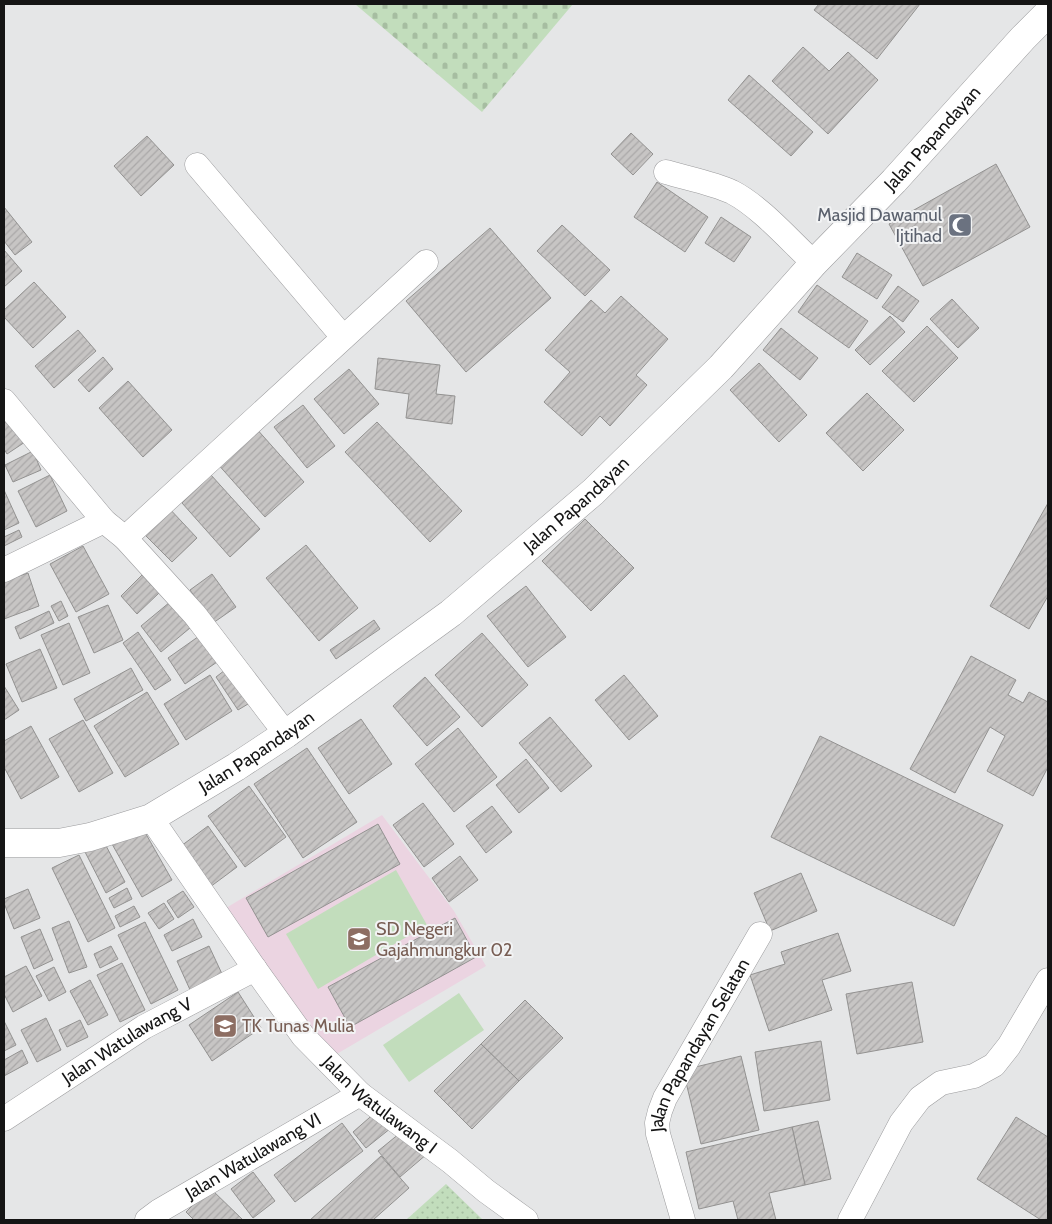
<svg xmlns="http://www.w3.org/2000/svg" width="1052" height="1224" font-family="Cabin,sans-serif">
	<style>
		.education { fill: #ebd4e1 }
		.grass { fill: url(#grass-dots) }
		.cemetery { fill: url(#cemetery-stones) }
		.garden { fill: #c2ddbc }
		.building { fill: url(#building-hatch); stroke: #939291 }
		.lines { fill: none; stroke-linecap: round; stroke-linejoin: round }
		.minor-casing { stroke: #9c9c9e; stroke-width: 25 }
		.secondary-casing { stroke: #9c9c9e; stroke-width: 29 }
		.minor { stroke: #fff; stroke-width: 24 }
		.secondary { stroke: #fff; stroke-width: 28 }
		.labels { text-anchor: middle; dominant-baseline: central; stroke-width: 4; stroke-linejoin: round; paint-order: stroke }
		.street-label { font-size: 18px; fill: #151515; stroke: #f2f3f4 }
		.worship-label { font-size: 18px; fill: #5b616d; stroke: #f2f3f4; text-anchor: end }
		.education-label { font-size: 18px; fill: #785e54; stroke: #f2f3f4; text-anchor: start }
	</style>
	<defs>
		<pattern id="grass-dots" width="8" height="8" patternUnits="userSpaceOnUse" patternTransform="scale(1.25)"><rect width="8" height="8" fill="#c2ddbc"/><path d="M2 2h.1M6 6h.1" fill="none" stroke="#a6bda1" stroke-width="1.8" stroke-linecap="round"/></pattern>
		<pattern id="cemetery-stones" width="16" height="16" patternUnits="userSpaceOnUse" patternTransform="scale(1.25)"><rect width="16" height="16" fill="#c2ddbc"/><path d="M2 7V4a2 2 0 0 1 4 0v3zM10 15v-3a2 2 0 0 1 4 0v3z" fill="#a6bda1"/></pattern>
		<pattern id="building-hatch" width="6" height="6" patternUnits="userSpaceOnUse" patternTransform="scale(1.25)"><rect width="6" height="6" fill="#c7c5c4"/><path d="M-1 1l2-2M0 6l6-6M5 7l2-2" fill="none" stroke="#aaa8a8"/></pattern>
	</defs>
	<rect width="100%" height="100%" fill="#e5e6e7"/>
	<polygon class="education" points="382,815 454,911 486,966 330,1058 226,908"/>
	<polygon class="grass" points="446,1184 483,1220 406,1220"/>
	<polygon class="cemetery" points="355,4 573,4 482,112"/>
	<g class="garden">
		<polygon points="396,870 427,925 318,989 286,934"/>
		<polygon points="459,993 484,1030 409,1082 383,1045"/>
	</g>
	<g class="building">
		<polygon points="819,4 920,4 877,59 814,10"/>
		<polygon points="803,47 829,71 848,52 878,80 828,134 772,81"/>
		<polygon points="749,75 813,132 791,156 728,100"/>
		<polygon points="631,133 653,154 633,175 611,154"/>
		<polygon points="147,136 174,165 141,196 114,166"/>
		<polygon points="996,164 1030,227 923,286 889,224"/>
		<polygon points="657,182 708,217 685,252 634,217"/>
		<polygon points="4,207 32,242 15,255 4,241"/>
		<polygon points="721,217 751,237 734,262 705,243"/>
		<polygon points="562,225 610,270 585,296 537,251"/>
		<polygon points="490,228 551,298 466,372 406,301"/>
		<polygon points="4,250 22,271 4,287"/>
		<polygon points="857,253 892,275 877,299 842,277"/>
		<polygon points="34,282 66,317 33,348 4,317 4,310"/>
		<polygon points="817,285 868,321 849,348 798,312"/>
		<polygon points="898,286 919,301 903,322 882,307"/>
		<polygon points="621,296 668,339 636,375 647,385 610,426 600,416 582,436 544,402 570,372 545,350 591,300 605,313"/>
		<polygon points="952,299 979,328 958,348 930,319"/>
		<polygon points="890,316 905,332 870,365 855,350"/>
		<polygon points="927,326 958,358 914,402 882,371"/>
		<polygon points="781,328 818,358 800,380 763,350"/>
		<polygon points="78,330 96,351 54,388 35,366"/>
		<polygon points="103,357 113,369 89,392 78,380"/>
		<polygon points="378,358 440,365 436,394 455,396 452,424 406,418 409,394 375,389"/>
		<polygon points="759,363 807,415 779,442 730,390"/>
		<polygon points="349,369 379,404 344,434 314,399"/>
		<polygon points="128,381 172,430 143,457 99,408"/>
		<polygon points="867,393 904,430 863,471 826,433"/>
		<polygon points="303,405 335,446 307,468 274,427"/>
		<polygon points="4,411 25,442 7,454 4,449"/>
		<polygon points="377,422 462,511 430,542 345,452"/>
		<polygon points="255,427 304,482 265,517 216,462"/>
		<polygon points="33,451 41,470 13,482 5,465"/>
		<polygon points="50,475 67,511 36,527 18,491"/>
		<polygon points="211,475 260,529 230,557 182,503"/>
		<polygon points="4,490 19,523 4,530"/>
		<polygon points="1048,503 1048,596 1029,629 990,606"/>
		<polygon points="167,506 197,538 172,562 141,531"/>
		<polygon points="585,519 634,568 591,611 542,561"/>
		<polygon points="19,530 22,537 4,546 4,537"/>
		<polygon points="306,545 358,608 319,641 266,578"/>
		<polygon points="83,546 109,594 76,612 50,564"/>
		<polygon points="28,573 39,606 4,619 4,581"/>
		<polygon points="212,574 236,607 213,623 190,590"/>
		<polygon points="142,575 159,593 137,614 121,596"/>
		<polygon points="526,586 566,637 528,667 487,616"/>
		<polygon points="61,601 68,616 59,621 51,606"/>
		<polygon points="170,602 190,628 161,652 141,626"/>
		<polygon points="108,605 123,640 94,653 78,617"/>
		<polygon points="49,611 54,623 20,639 15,627"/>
		<polygon points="374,620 380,629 336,659 330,650"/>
		<polygon points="69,623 90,673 63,685 41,635"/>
		<polygon points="138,632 171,680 155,690 123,643"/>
		<polygon points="482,633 528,685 482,727 435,675"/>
		<polygon points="202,634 220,660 185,684 168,658"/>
		<polygon points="40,649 57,688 22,702 6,664"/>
		<polygon points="971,656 1016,680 1008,695 1023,703 1029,692 1048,702 1048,769 1047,769 1033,796 987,771 1005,736 990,727 955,793 910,769"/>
		<polygon points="229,667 253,701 238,710 216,677"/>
		<polygon points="131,668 143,690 86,721 74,699"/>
		<polygon points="210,675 232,711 186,740 164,704"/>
		<polygon points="624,675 658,716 629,740 595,700"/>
		<polygon points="425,677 460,717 427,746 393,706"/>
		<polygon points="4,686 19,710 4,720"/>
		<polygon points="147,692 179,744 125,777 94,726"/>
		<polygon points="550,717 592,766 561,792 519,743"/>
		<polygon points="361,719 392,764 349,794 318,748"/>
		<polygon points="83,720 113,773 79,792 49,739"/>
		<polygon points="31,726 59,777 21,799 4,767 4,741"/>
		<polygon points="458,728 497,777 454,812 415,764"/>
		<polygon points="820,736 1003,825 954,926 771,837"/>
		<polygon points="307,748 357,822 303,858 254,784"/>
		<polygon points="526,759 549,788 519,813 496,785"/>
		<polygon points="249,786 286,837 245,867 208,816"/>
		<polygon points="423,803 454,844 424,867 393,825"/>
		<polygon points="492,806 512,832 486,853 466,826"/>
		<polygon points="378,824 400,864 268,937 246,898"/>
		<polygon points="208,826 237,867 210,887 181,846"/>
		<polygon points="142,827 172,880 142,897 112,844"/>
		<polygon points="103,840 125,882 106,893 84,850"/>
		<polygon points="79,855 115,928 88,942 52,868"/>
		<polygon points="460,856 478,880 449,902 432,878"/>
		<polygon points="801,873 817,911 770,931 754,893"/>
		<polygon points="127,888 132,899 114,908 109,898"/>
		<polygon points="28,889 40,918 14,929 4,903 4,899"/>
		<polygon points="183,891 194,907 178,918 167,901"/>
		<polygon points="164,903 174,919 159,929 148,913"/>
		<polygon points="134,906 140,917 120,927 115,916"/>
		<polygon points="455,918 476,957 350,1027 328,987"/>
		<polygon points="193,919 202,937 172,951 164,935"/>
		<polygon points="69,921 87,967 69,973 52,928"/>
		<polygon points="145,922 178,990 151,1004 118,935"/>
		<polygon points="40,929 53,960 34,969 21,937"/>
		<polygon points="838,933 851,971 822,980 832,1010 769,1031 750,975 785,964 781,952"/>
		<polygon points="111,946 118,959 100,968 94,954"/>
		<polygon points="209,946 223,976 191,992 177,961"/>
		<polygon points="122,963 145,1010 120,1022 97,975"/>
		<polygon points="26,966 42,996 13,1012 4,994 4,977"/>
		<polygon points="54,967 66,992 49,1001 36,976"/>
		<polygon points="90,980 108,1015 88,1025 70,991"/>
		<polygon points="912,982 923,1042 857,1054 846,994"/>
		<polygon points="238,992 261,1028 212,1061 189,1025"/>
		<polygon points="525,1000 563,1038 519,1081 481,1044"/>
		<polygon points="46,1018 61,1050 37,1062 21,1030"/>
		<polygon points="80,1020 88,1037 67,1047 59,1030"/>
		<polygon points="4,1021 16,1045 4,1051"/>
		<polygon points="821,1041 830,1100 764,1111 755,1052"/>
		<polygon points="481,1044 519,1081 472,1129 434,1091"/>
		<polygon points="22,1050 28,1063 4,1076 4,1060"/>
		<polygon points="741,1056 759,1130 701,1144 683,1070"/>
		<polygon points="377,1111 391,1128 366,1148 353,1132"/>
		<polygon points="1016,1117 1048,1137 1048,1220 1041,1220 977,1179"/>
		<polygon points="818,1121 831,1179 805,1185 792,1127"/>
		<polygon points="342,1123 363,1151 295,1202 274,1175"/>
		<polygon points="792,1127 805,1185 769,1193 776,1220 738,1220 733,1201 699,1209 686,1152"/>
		<polygon points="405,1129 427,1154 400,1177 378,1151"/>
		<polygon points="381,1156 409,1188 373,1220 310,1220"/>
		<polygon points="253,1172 275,1201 253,1218 231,1189"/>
		<polygon points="210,1188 243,1220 194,1220 186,1212"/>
	</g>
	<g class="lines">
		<defs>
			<g id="minor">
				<polyline points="197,165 343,337"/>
				<path d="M666 172C686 178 713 183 732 192 761 207 790 241 814 263"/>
				<polyline points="4,401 104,521 125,538 195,615 286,734"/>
				<polyline points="125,538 426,262"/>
				<polyline points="4,570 104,521"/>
				<path id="s1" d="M151 818 255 969 303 1036 360 1094 450 1161 486 1191 526 1220"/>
				<path id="s2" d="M4 1119 144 1027 255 969"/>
				<path id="s3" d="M147 1220 159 1211 360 1094"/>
				<path id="s4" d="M683 1220 658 1134 657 1123 660 1111 665 1098 760 934"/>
				<polyline points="850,1220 901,1123 920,1098 941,1083 974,1076 994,1065 1009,1046 1048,980"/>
			</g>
			<g id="secondary">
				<path id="s5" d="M4 843H59L90 837 151 818 236 767 286 734 389 658 451 613 593 492 721 367 814 263 894 181 1023 38 1048 13"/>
			</g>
		</defs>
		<use href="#minor" class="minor-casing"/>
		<use href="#secondary" class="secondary-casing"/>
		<use href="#minor" class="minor"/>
		<use href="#secondary" class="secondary"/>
	</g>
	<defs>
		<symbol id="mosque-square" viewBox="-11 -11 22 22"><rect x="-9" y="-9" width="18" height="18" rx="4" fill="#6b7280" stroke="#f2f3f4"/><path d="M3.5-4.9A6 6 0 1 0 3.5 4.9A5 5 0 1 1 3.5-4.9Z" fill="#fff"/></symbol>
		<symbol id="school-square" viewBox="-11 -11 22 22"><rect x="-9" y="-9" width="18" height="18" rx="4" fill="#8d6e63" stroke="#f2f3f4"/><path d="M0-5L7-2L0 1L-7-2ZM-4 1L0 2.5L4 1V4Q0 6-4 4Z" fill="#fff"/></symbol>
	</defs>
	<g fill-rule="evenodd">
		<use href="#mosque-square" x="946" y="211" width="28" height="28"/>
		<use href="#school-square" x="345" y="925" width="28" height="28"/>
		<use href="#school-square" x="211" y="1012" width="28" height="28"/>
	</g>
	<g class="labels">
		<g class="street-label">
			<text stroke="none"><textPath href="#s5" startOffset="1191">Jalan Papandayan</textPath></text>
			<text stroke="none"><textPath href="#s5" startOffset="680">Jalan Papandayan</textPath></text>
			<text stroke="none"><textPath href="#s5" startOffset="275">Jalan Papandayan</textPath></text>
			<text stroke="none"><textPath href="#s2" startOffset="146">Jalan Watulawang V</textPath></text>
			<text stroke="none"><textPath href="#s4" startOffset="189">Jalan Papandayan Selatan</textPath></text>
			<text stroke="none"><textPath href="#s1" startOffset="369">Jalan Watulawang I</textPath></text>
			<text stroke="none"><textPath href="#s3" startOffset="124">Jalan Watulawang VI</textPath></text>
		</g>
		<g class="worship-label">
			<text x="942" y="215">Masjid Dawamul<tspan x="942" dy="21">Ijtihad</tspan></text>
		</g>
		<g class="education-label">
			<text x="376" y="929">SD Negeri<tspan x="376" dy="21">Gajahmungkur 02</tspan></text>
			<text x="242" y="1026">TK Tunas Mulia</text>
		</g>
	</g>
	<rect width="1052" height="1224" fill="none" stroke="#151515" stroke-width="10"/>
</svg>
